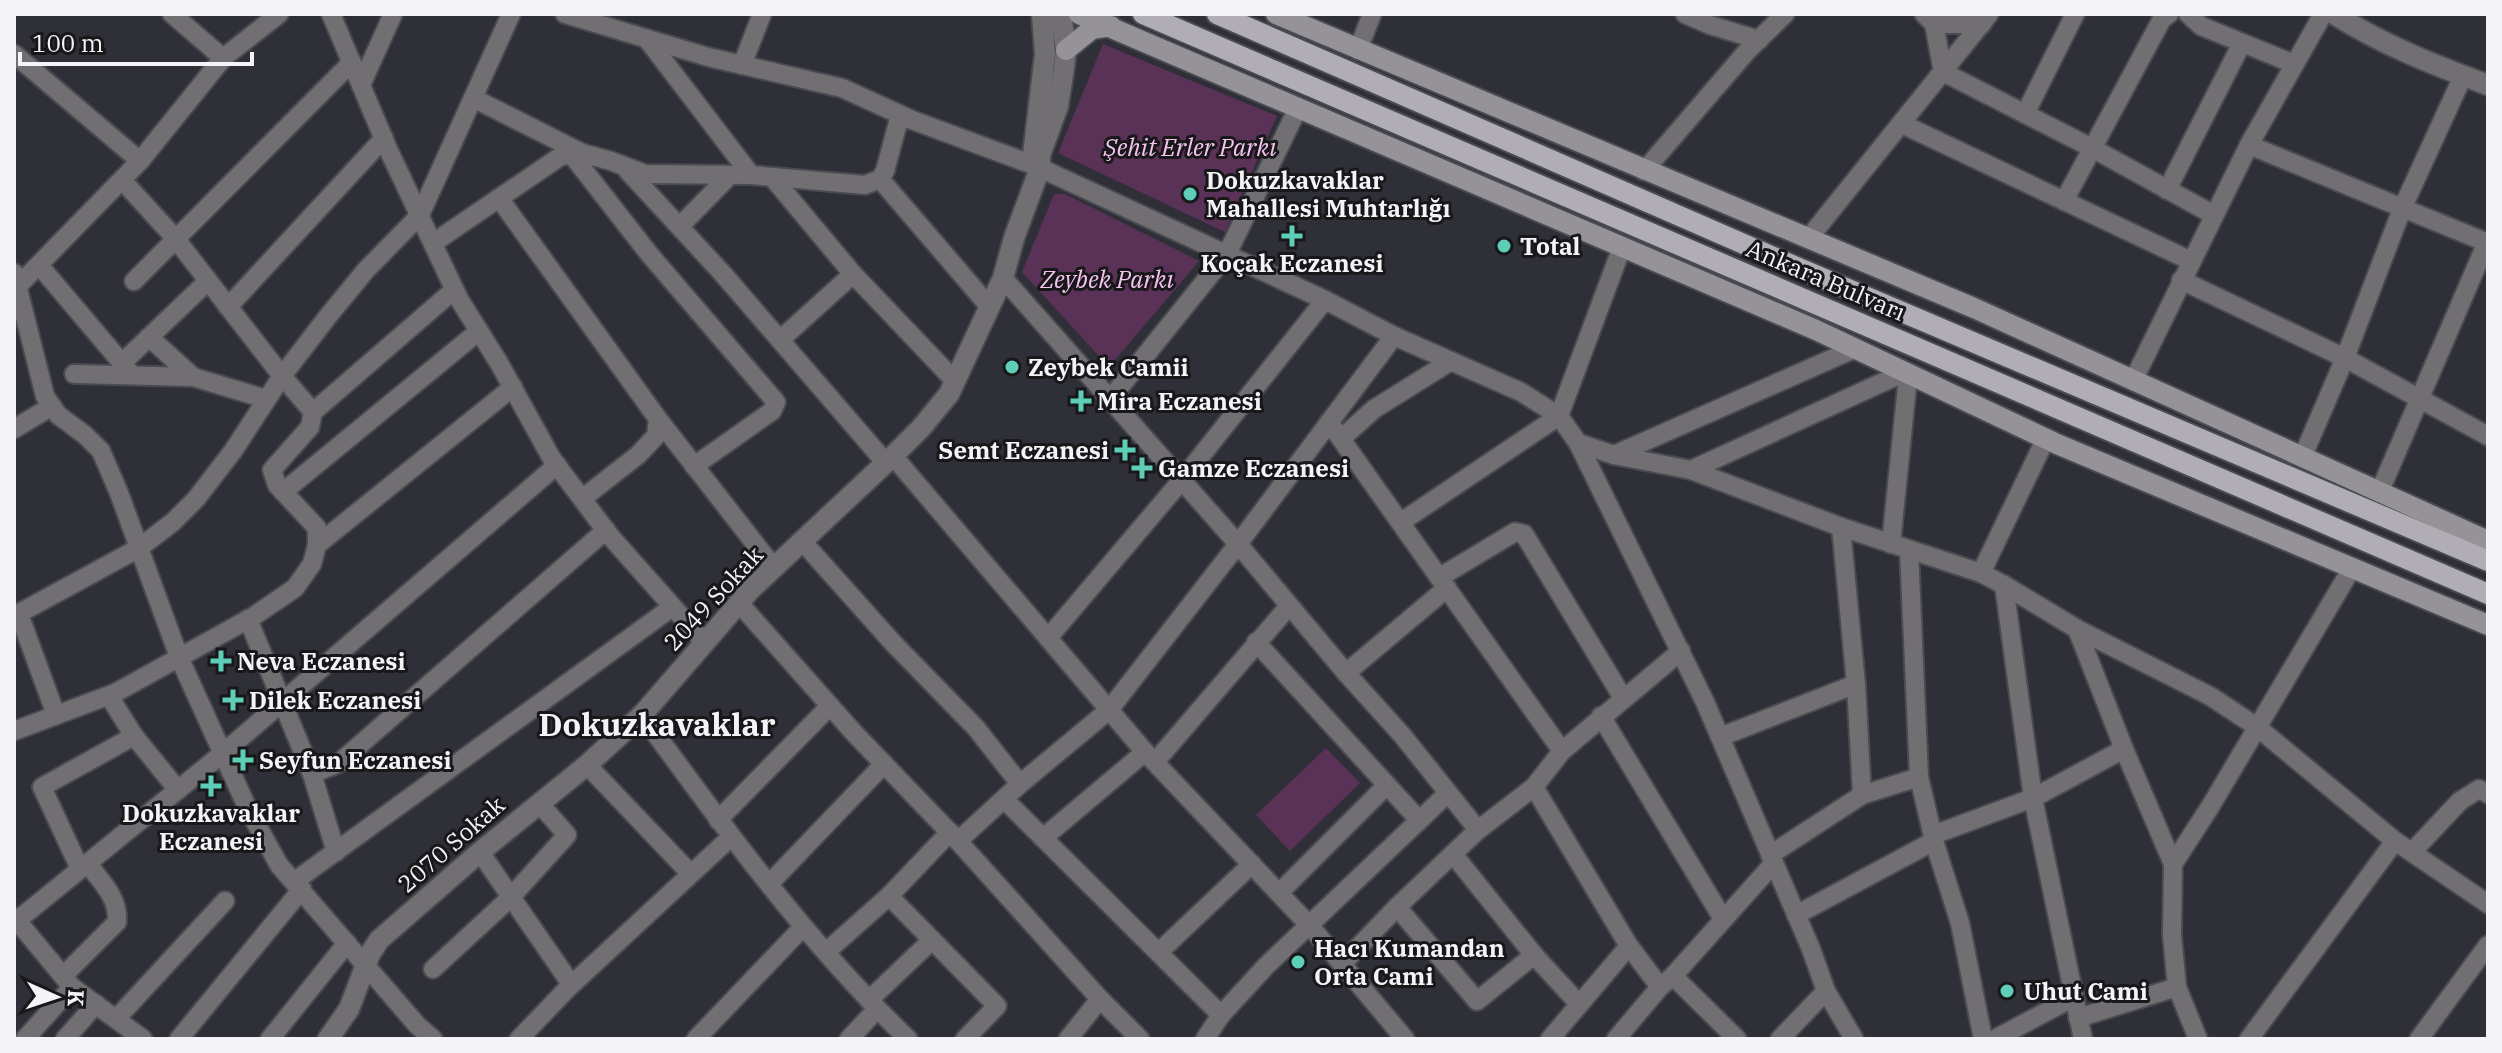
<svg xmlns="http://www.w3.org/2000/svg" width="2502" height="1053" font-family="'IBM Plex Serif',serif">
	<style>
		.green { fill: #5b3257 }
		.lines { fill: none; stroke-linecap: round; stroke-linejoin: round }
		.minor-casing { stroke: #4a4a52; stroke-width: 22 }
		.tertiary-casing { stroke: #4a4a52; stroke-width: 24 }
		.secondary-casing { stroke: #4a4a52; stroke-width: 24 }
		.primary-casing { stroke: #4a4a52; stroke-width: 24 }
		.minor { stroke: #716f72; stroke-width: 18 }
		.tertiary { stroke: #716f72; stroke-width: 20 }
		.secondary { stroke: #959298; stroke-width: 20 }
		.primary { stroke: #b1adb4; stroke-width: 20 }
		.poi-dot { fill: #5eceb8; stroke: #18181b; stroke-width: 3 }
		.labels { text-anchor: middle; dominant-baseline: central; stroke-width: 6; stroke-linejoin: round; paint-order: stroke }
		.park-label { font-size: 24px; font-style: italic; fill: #f7c3f0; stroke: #18181b }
		.poi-label { font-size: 24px; font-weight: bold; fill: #f3f3f8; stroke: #18181b; text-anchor: start }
		.street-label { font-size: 24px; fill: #f3f3f8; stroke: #18181b }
		.district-label { font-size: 32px; font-weight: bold; fill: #f3f3f8; stroke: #18181b }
	</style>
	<rect width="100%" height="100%" fill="#2f2f37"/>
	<g class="green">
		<polygon points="1103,44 1277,116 1225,232 1058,153"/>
		<polygon points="1054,194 1065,194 1199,261 1109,367 1022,272"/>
		<polygon points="1326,748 1360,783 1290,851 1256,815"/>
	</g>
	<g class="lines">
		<defs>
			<g id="minor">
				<polyline points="172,14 223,58"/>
				<polyline points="331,14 388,149 459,299 499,363 552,459 610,536 705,643"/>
				<polyline points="565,14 708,57 842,88 912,120 1036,166"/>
				<polyline points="1685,14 1710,25 1759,40"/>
				<polyline points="1924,14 1934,24 1982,24"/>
				<polyline points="2188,14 2201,26 2294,64"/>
				<polyline points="1934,24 1943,72 2092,148 2214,215"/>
				<polyline points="647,39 751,175"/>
				<polyline points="1358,50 1372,14"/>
				<polyline points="14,54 140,161"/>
				<polyline points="742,65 762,14"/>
				<polyline points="361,85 393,14"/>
				<polyline points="473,98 582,153"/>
				<polyline points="2025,114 2075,14"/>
				<polyline points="1902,124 2191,261"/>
				<polyline points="2249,145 2488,243"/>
				<polyline points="572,155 650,255 776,402 772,411 694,466"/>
				<polyline points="1040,168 1325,300 1394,336 1521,392 1559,416 1578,443 1614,455 1691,470 1841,527 1981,573 2004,585 2077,629 2210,696 2257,727 2395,841 2488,904"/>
				<polyline points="627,170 723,274 886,463"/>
				<polyline points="1644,171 1748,50 1785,14"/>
				<polyline points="772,177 853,274 955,381"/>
				<polyline points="880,179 988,305"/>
				<polyline points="2167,190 2242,43"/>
				<polyline points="499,198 658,419 656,436 638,455 583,498"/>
				<polyline points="2064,201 2162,19 2169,14"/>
				<polyline points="680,226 730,175"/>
				<polyline points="1808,239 1989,14"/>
				<polyline points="433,243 561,156 582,153 611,161 645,174 751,175 865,185 880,179 885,171 900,115"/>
				<polyline points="39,265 132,375"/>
				<polyline points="14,273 45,396 58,415 85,435 101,451 119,493 179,657 247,807 279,865 417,1025 433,1039"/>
				<polyline points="1003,278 1238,544 1346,673 1402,735 1478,830"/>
				<polyline points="2181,280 2345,358 2488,436"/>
				<polyline points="134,281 352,62"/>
				<polyline points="14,290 140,161 223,58 279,14"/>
				<polyline points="228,307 384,138"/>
				<polyline points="149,337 193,377"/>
				<polyline points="781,339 853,274"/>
				<polyline points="122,363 208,281"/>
				<polyline points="74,374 193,377 266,399"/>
				<polyline points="2133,381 2249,145 2323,14"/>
				<polyline points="1111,398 1227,254 1298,108"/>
				<polyline points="313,412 454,290"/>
				<polyline points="658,419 774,568"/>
				<polyline points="1329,422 1562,751"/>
				<polyline points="14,429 52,406"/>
				<polyline points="1342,438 1374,409 1451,361"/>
				<polyline points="1578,443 1705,702 1811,949 1826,991 1854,1039"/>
				<polyline points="1614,455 1854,349"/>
				<polyline points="893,456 1145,752 1310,926 1405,1039"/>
				<polyline points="2302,458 2345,358 2402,209 2463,76"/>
				<polyline points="1691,470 1903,373"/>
				<polyline points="283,492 479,331"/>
				<polyline points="2379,493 2487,242"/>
				<polyline points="1401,522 1559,416 1622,247"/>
				<polyline points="1841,527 1856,684 1862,795"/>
				<polyline points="802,541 894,644 976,728 1020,784"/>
				<polyline points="1891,544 1908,376"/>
				<polyline points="317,545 513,387"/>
				<polyline points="1909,550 1919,777 1934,841 1960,923 1983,1039"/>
				<polyline points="1981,573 2046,438"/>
				<polyline points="1440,577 1515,532 1524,534 1623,698"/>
				<polyline points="2004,585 2033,798 2083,1039"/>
				<polyline points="739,603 855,734 958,841 1020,784 1109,710 1238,544 1394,336"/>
				<polyline points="19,614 56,715"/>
				<polyline points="14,616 139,548 173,522 196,499 233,451 282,376 329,315 366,270 420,215 511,14"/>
				<polyline points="248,619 312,774 336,852"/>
				<polyline points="2077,629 2124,749 2173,864 2172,935 2177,987 2198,1039"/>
				<polyline points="1048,638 1181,481 1325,300"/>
				<polyline points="1256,642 1419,820"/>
				<polyline points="1346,673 1447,588"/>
				<polyline points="109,696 134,736 178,790"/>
				<path d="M642 715C724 828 807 942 908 1039"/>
				<polyline points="1601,716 1723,919"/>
				<polyline points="14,731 115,693 254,616 295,588 312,564 317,545 317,528 277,485 272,470 310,427 313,412 282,376 175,238 122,180"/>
				<polyline points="1720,737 1856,684"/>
				<polyline points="1155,762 1289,606"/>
				<polyline points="587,765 690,873"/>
				<polyline points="312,774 339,763 606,530"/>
				<polyline points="1534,787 1629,946 1660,987"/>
				<polyline points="1005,800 1221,1015"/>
				<polyline points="718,820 830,706"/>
				<polyline points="1933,835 2033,798 2124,749"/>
				<polyline points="1043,838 1145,752"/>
				<polyline points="958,841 1100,999 1140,1039"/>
				<polyline points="2413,851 2460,801 2479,789 2488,794"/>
				<polyline points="480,852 571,984"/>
				<polyline points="1453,854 1534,955 1579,1004"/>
				<polyline points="1770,855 1862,795 1919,777"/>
				<polyline points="2173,864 2210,807 2352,568"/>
				<polyline points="80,869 42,787 134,736"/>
				<polyline points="295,881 671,608"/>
				<polyline points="770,883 884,764"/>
				<polyline points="1279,893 1387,785"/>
				<polyline points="889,896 997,1006 965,1039"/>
				<polyline points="1397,907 1477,1001 1534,955"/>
				<polyline points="1796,915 1934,841"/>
				<polyline points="14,917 72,987 143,1039"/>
				<polyline points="14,923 222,754 557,465"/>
				<polyline points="826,952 889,896 950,832"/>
				<polyline points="1159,952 1252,864"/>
				<polyline points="1342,964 1397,907 1478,830 1534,787 1562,751 1681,651"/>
				<polyline points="433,969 510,898 567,835 539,803"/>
				<path d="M63 976 117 922C119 898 101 881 87 863"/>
				<polyline points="1673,976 1737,1039"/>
				<polyline points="869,1000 932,940"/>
				<polyline points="2078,1018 2177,987"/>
				<polyline points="116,1019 225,901"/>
				<polyline points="25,1039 72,987"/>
				<polyline points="65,1039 96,1004"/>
				<polyline points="179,1039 302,889"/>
				<polyline points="270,1039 347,943"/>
				<polyline points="519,1039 568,988 731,837"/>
				<polyline points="696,1039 803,927"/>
				<polyline points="849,1039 877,1009"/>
				<polyline points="1068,1039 1100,999"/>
				<polyline points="1205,1039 1221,1015 1266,966 1447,794"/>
				<polyline points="1550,1039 1629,946"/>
				<polyline points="1616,1039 1660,987 1673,976 1774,863"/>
				<polyline points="1780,1039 1826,991"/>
				<polyline points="1995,1039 2074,997"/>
				<polyline points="2249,1039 2395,841"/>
				<polyline points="2419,1039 2488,945"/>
			</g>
			<g id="tertiary">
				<path d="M2334 14C2383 45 2434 65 2488 85"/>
				<polyline points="1033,155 1045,54 1042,14"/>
				<polyline points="328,1039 349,1009 370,954 379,940 480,852 587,765 642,715 751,589 893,456 921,428 949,394 1003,278 1014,238 1040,168 1040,155 1058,106 1064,68 1066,50 1061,14"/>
			</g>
			<g id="secondary">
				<polyline points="1079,14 1816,330 2057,444 2488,625"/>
				<polyline points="1276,14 1974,308 2488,541"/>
				<polyline points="1066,50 1092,29 1111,26"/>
			</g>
			<g id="primary">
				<polyline points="1143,14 2488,594"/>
				<polyline points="1217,14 1801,269 2488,561"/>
			</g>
		</defs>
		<use href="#minor" class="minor-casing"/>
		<use href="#tertiary" class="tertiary-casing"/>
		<use href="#secondary" class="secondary-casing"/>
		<use href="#primary" class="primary-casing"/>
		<use href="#minor" class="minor"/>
		<use href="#tertiary" class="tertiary"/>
		<use href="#secondary" class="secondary"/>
		<use href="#primary" class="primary"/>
	</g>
	<g class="poi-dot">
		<circle cx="1190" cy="194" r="8"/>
		<path d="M1288 224h8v8h8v8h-8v8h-8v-8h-8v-8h8z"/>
		<circle cx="1504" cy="246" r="8"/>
		<circle cx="1012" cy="367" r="8"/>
		<path d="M1077 389h8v8h8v8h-8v8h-8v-8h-8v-8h8z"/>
		<path d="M1121 438h8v8h8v8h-8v8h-8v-8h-8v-8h8z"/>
		<path d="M1138 456h8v8h8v8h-8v8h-8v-8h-8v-8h8z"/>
		<path d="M217 649h8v8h8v8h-8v8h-8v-8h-8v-8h8z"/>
		<path d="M229 688h8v8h8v8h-8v8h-8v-8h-8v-8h8z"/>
		<path d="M239 748h8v8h8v8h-8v8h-8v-8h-8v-8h8z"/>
		<path d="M207 774h8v8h8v8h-8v8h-8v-8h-8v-8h8z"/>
		<circle cx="1298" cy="962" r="8"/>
		<circle cx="2007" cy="991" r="8"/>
	</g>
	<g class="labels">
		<g class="park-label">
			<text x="1190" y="147">Şehit Erler Parkı</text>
			<text x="1107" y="279">Zeybek Parkı</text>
		</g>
		<g class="poi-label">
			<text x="1206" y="180">Dokuzkavaklar<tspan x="1206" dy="28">Mahallesi Muhtarlığı</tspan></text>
			<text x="1520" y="246">Total</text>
			<text x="1292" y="263" text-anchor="middle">Koçak Eczanesi</text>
			<text x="1028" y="367">Zeybek Camii</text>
			<text x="1097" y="401">Mira Eczanesi</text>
			<text x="1109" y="450" text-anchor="end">Semt Eczanesi</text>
			<text x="1158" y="468">Gamze Eczanesi</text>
			<text x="237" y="661">Neva Eczanesi</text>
			<text x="249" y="700">Dilek Eczanesi</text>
			<text x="259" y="760">Seyfun Eczanesi</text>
			<text x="211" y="813" text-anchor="middle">Dokuzkavaklar<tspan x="211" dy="28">Eczanesi</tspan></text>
			<text x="1314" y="948">Hacı Kumandan<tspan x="1314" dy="28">Orta Cami</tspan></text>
			<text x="2023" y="991">Uhut Cami</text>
		</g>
		<g class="street-label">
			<text transform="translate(1826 280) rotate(23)">Ankara Bulvarı</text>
			<text transform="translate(713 598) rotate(-47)">2049 Sokak</text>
			<text transform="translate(451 844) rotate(-41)">2070 Sokak</text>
		</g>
		<g class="district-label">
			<text x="657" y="724">Dokuzkavaklar</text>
		</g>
	</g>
	<rect width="2502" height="1053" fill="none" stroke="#f3f3f8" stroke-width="32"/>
	<g transform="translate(56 997) rotate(93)" stroke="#18181b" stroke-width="6" paint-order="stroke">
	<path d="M0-6L14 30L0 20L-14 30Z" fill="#f3f3f8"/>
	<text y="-12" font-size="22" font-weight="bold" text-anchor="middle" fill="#f3f3f8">K</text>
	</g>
	<path d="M20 52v12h232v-12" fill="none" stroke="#f3f3f8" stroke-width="4"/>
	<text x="32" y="52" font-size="24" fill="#f3f3f8" stroke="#18181b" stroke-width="6" paint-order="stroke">100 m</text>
</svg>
